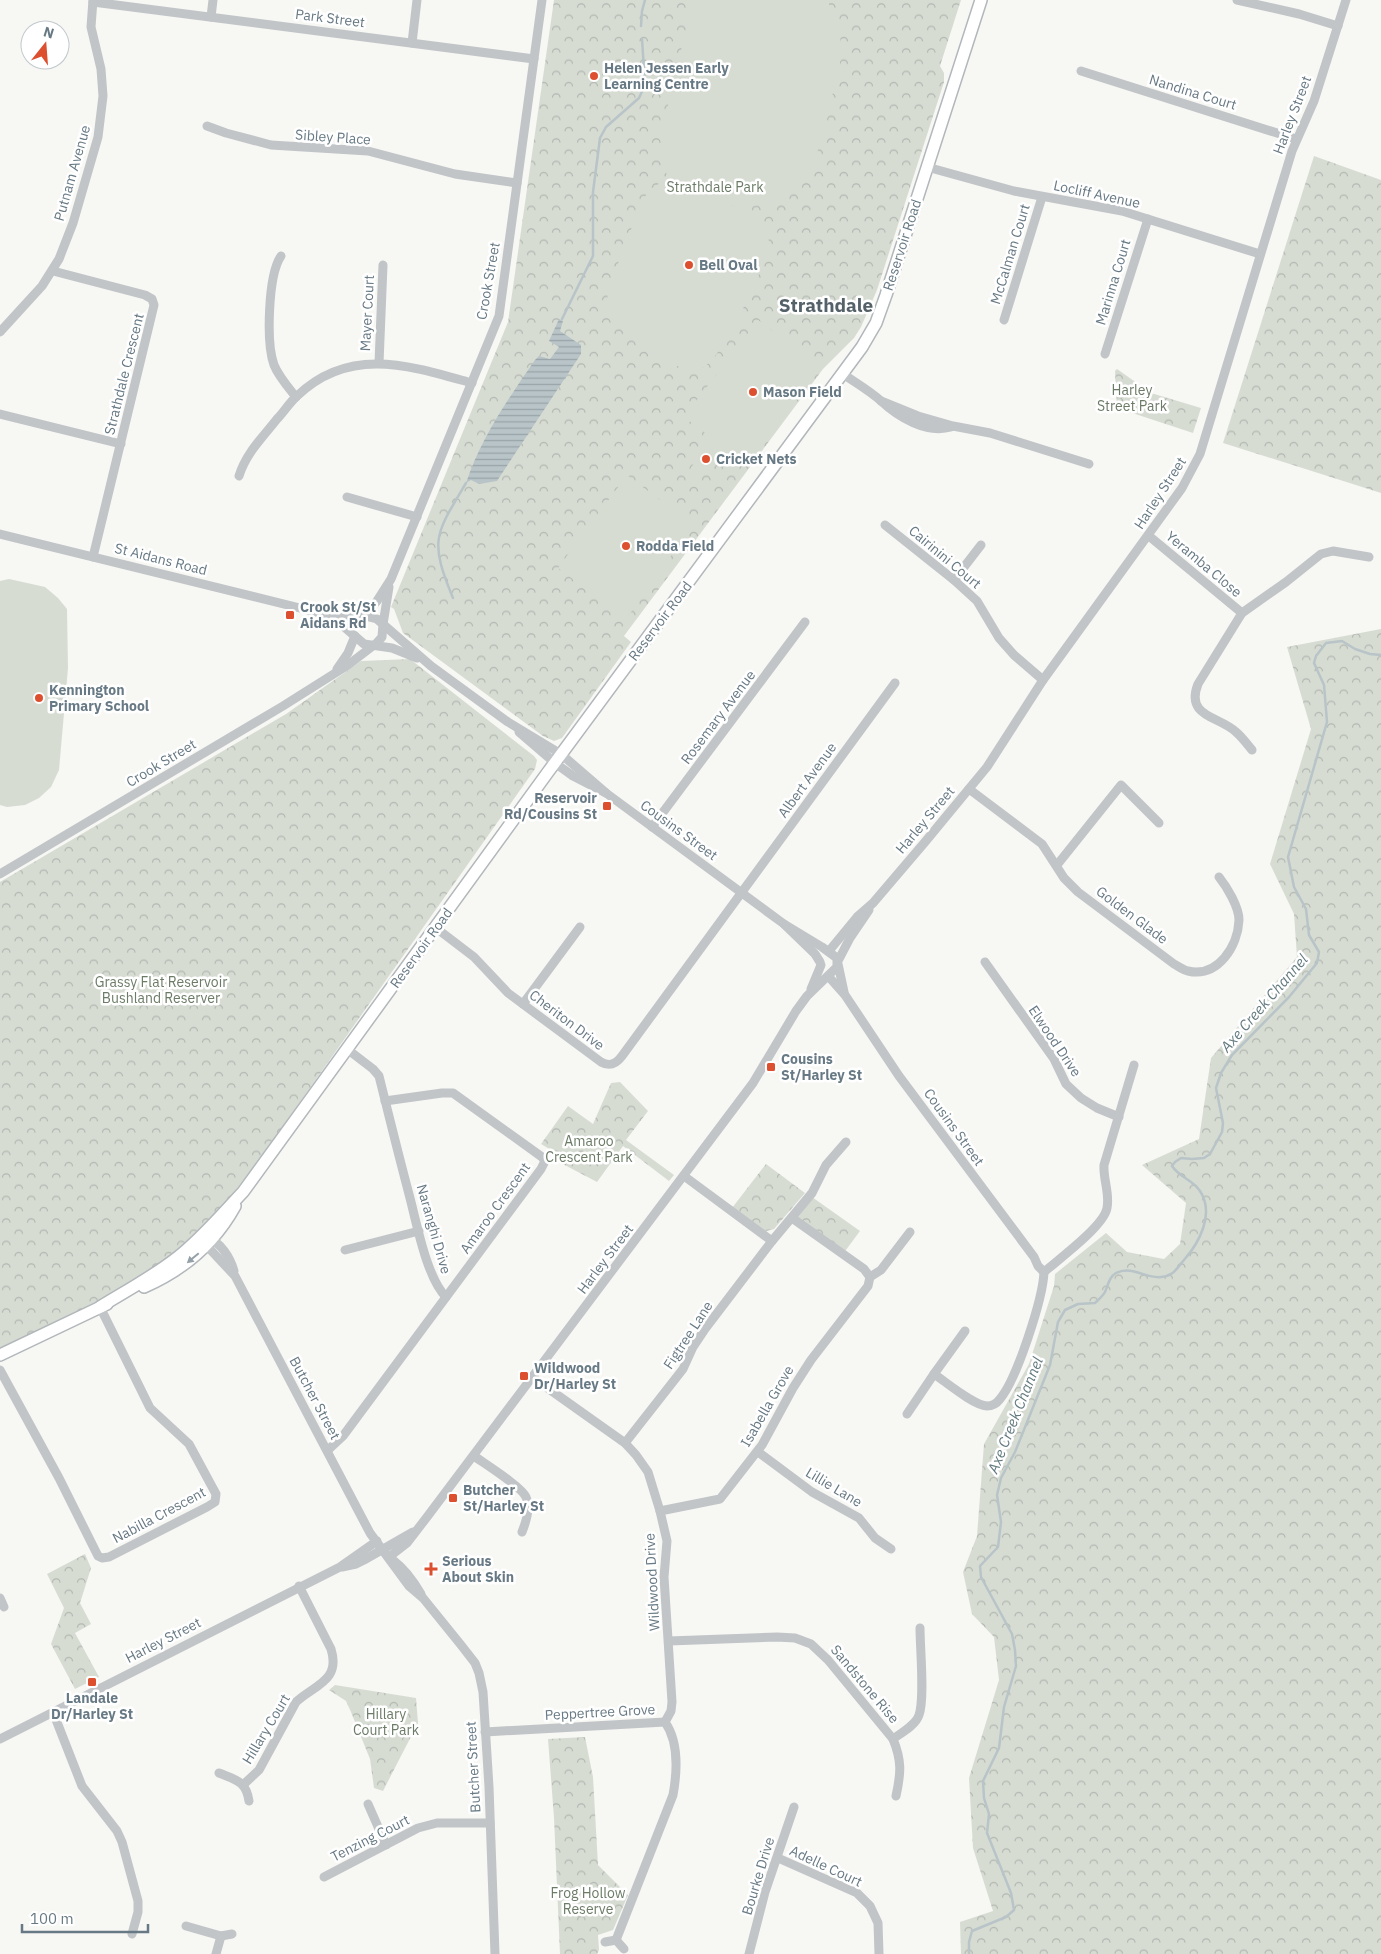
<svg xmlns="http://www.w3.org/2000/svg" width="1381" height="1954" font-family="'IBM Plex Sans',sans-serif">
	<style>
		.forest { fill: url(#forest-crowns) }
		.garden { fill: #d7dcd3 }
		.water { fill: url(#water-rules) }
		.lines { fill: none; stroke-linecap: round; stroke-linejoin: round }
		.stream { stroke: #b8c4c8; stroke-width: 2.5 }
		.major-casing { stroke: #b2b7bb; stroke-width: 14 }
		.minor { stroke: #c1c5c8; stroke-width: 9 }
		.major { stroke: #fff; stroke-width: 11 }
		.oneway { fill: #95a1a9 }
		.poi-dot { fill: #dc4f2f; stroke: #fff; stroke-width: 2 }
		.labels { text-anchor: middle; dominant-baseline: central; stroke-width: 5; stroke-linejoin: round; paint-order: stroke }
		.street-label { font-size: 14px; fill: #677984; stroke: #fff }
		.poi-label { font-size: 14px; font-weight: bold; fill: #677984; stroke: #fff; text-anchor: start }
		.park-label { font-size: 14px; fill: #6b7b66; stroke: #fff }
		.water-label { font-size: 15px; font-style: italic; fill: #637a80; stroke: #fff }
		.district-label { font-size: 19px; font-weight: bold; fill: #556169; stroke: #fff }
	</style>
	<defs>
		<pattern id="forest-crowns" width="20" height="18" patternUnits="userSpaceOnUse" patternTransform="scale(1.25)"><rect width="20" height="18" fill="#d7dcd3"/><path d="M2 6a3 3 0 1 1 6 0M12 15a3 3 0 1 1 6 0" fill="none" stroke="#b2b7b1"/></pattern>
		<pattern id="water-rules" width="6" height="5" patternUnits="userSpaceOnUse" patternTransform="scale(1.25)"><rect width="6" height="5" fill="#b8c4c8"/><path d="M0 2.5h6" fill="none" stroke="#99a4a8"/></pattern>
	</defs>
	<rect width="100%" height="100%" fill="#f7f7f4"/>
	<g class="forest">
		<polygon points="554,0 961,0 940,66 944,73 944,82 877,290 861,327 854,338 823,369 624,636 631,642 562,738 554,741 543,736 403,633 394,609 391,607 508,322"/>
		<polygon points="1314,156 1381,180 1381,493 1223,443"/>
		<polygon points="1117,369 1151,393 1201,408 1193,433 1117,408 1115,371"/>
		<polygon points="1381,629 1381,1954 961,1954 960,1922 993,1911 973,1848 969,1778 999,1680 994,1637 972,1614 963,1572 977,1536 984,1444 1029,1364 1054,1286 1055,1274 1106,1233 1127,1252 1164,1259 1180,1244 1186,1203 1142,1165 1199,1139 1211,1058 1297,957 1294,914 1270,864 1311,729 1287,647"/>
		<polygon points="410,659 534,756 537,760 535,769 252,1170 218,1213 181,1251 124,1288 0,1349 0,882 286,714 361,661"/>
		<polygon points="620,1082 648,1111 626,1140 674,1175 669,1181 623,1146 597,1182 559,1162 556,1153 541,1144 568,1106 593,1124 611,1083"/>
		<polygon points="766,1164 805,1193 774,1229 763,1232 732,1208"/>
		<polygon points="812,1197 860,1231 843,1254 795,1218"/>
		<polygon points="85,1554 91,1568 80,1603 91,1624 75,1633 99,1677 75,1689 51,1644 64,1608 47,1574"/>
		<polygon points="335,1685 416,1698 418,1723 383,1791 374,1788 370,1759 351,1712 346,1701 329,1690"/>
		<polygon points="585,1737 593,1777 598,1865 628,1895 613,1930 598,1935 599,1950 597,1954 560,1954 554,1818 548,1739"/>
	</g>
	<g class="garden">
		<path d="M693 0H827C834 14 841 31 841 47 842 61 837 75 834 88 827 119 819 169 793 190 781 199 762 207 747 206 738 205 729 201 721 200 743 211 775 219 768 253 758 275 721 369 696 370 677 370 659 356 645 346 626 333 609 315 607 292L642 201 649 191 664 180 707 195 667 175C660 159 660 143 663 126Z"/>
		<polygon points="758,320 821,368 748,466 724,447 700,480 688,472 712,438 684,417"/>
		<polygon points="627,475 693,525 626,619 558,568"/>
		<polygon points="9,579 45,587 58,598 67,609 68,668 59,770 51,787 39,798 25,805 7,807 0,805 0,581"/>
	</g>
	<path class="water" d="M559 319 563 321 560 331 581 345V354L497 481 479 484 471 480 466 483C481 438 508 399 535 360L539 356 550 359 559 347 549 341Z"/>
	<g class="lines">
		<g class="stream">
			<polyline points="641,26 642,11 645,0"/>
			<polyline points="562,319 593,256 593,192 600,138 606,127 639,98 645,85 642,39"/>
			<path d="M453 598C429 540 435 535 466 483"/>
			<path d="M969 1954V1942L972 1931 1006 1917 1014 1910 1011 1893 987 1833 989 1814 984 1798 983 1781 999 1748 1004 1707 1016 1666 1015 1650 1012 1634 981 1577 980 1566 998 1547 1001 1522 997 1495 1001 1478 1015 1452 1050 1365 1058 1322 1065 1310 1078 1304 1095 1303C1098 1300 1103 1296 1105 1292 1108 1285 1109 1277 1116 1273 1132 1265 1146 1279 1161 1277 1174 1276 1176 1269 1184 1260 1199 1243 1215 1214 1200 1191 1193 1180 1179 1177 1172 1166L1175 1162 1181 1158 1192 1159 1204 1158 1210 1154 1222 1132 1223 1123 1216 1088 1221 1073 1232 1055 1289 997 1317 963 1319 952 1309 935 1306 909 1294 887 1288 857 1327 722 1324 685 1314 663 1316 656 1326 643 1342 641 1355 649 1370 654 1381 655"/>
		</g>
		<defs>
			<g id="major">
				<path d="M144 1287C183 1270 214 1244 235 1206"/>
				<path d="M100 1307C126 1291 154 1276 178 1257 202 1238 222 1214 243 1192L548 772 862 347 876 323 886 295 981 0"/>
				<polyline points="0,1355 107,1304"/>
			</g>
		</defs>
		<use href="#major" class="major-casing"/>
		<g class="minor">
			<polyline points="1237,0 1299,14 1338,26"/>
			<polyline points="93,2 534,59"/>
			<polyline points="211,17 213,0"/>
			<polyline points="412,43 417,0"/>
			<polyline points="1081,71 1296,139"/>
			<polyline points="207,126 226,133 271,145 368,151 455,174 517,183"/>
			<polyline points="927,167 1014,191 1122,211 1260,254"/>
			<path d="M281 256C268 275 266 343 274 365 279 377 288 387 296 397"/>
			<polyline points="53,271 145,295 152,299 154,305 93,557"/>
			<polyline points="1004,320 1042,197"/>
			<polyline points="0,332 42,286 59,259 73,223 98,137 103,96 101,69 91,27 93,0"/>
			<polyline points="1105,354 1148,219"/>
			<polyline points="379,363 383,265"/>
			<path d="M843 374C856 383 870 391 881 401 898 417 926 434 951 427"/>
			<polyline points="881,401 918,416 953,426 990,433 1089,464"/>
			<polyline points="0,414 121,444"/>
			<path d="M239 476C246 453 263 437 277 419 284 412 289 403 297 396 350 345 411 366 472 383"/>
			<polyline points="347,497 417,517"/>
			<polyline points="885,525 954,580 977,601 999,638 1014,655 1043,680"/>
			<polyline points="0,534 316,612 343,616 365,616 377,619 431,666 508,722 561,754 606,793"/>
			<path d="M1149 536 1242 613 1198 684C1185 717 1219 716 1236 732 1242 737 1247 744 1252 750"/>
			<polyline points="954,580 981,545"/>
			<polyline points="1242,613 1286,582 1321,554 1333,551 1369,557"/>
			<polyline points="325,616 342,625 364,644 392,648 417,658"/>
			<polyline points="365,616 377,601 391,579 499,316 542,0"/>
			<polyline points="383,624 389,587"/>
			<polyline points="375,645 382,637 383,624"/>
			<polyline points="337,669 348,653 355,636"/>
			<polyline points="519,732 555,763 573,776 606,793 784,924 815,954 820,962"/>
			<path d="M969 789 1042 844 1064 878 1078 892 1174 964C1178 966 1183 970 1188 971 1218 978 1238 946 1239 920 1239 907 1227 887 1219 877"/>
			<polyline points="652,827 805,622"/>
			<polyline points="1057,865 1121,785 1159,823"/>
			<polyline points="0,874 283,706 348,665 374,645"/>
			<path d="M436 928 474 957 508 993 601 1062C610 1067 616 1064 622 1056L895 683"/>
			<polyline points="829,951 857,917 873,903 925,842 987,767 1043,680 1182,488 1200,454 1292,151 1314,101 1346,0"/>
			<polyline points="838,961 850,938 869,910"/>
			<polyline points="985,962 1054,1059 1066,1084 1081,1098 1097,1108 1119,1117"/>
			<polyline points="838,964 844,992"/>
			<polyline points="829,977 845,995 899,1076 1034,1257 1038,1266 1044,1272"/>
			<polyline points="811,989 821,965"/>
			<polyline points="523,1004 580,927"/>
			<path d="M347 1049 373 1069 379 1076C389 1116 399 1157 410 1198 417 1225 427 1278 446 1297"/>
			<polyline points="792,1218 864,1269 870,1277 881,1270 910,1232"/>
			<path d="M207 1237C221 1243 230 1257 234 1271"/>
			<polyline points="204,1241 206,1245 235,1276 370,1533 409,1586 423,1598 461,1645 475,1663 479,1673 483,1692 489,1787 495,1954"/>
			<polyline points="772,1241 812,1193 826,1165 846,1142"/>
			<polyline points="345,1250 419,1231"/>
			<path d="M1044 1272C1059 1259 1104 1226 1107 1208 1110 1194 1103 1179 1104 1165L1134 1065"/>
			<path d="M965 1331 934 1374C946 1382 973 1405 987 1406 992 1406 997 1403 1000 1399 1017 1379 1043 1298 1044 1272"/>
			<polyline points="0,1370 59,1478 98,1556 102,1558 109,1557 207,1507 215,1502 216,1494 189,1444 150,1408 100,1307"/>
			<polyline points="532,1377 625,1443 636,1455 648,1472 660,1511 667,1541 664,1577 672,1702 671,1711 665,1722"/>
			<polyline points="907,1414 934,1374"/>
			<polyline points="625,1443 683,1369 693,1347 705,1329 772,1241 684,1176"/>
			<polyline points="328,1450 343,1436 541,1169 545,1161 542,1157 453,1093 442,1093 385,1101"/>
			<polyline points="758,1452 812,1492 859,1518 875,1538 891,1549"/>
			<path d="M474 1456C485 1464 522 1487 526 1497 531 1507 526 1522 522 1532"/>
			<polyline points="660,1511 720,1499 762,1445 793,1388 811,1360 868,1286 870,1277"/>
			<polyline points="389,1557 407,1543 427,1517 753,1083 796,1011 807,996 837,967 837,958 822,947 784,924"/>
			<path d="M393 1560C405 1569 413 1580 421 1594"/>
			<polyline points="342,1567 356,1564 364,1560 413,1532"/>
			<polyline points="0,1598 4,1607"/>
			<path d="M669 1641 777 1637 795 1638 811 1644 828 1660 893 1739C902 1761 901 1773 896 1796"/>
			<polyline points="53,1712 82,1786 117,1831 122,1842 138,1901 138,1912 132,1934"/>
			<polyline points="485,1732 665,1722"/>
			<polyline points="0,1739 340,1567 377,1541"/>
			<path d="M893 1739C901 1733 916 1725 919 1715 925 1699 920 1648 920 1628"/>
			<path d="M219 1773C236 1780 246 1781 249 1801"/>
			<path d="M243 1785 259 1770 296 1702C314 1685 341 1681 331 1649L299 1586"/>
			<polyline points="368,1804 386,1845"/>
			<polyline points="778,1858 857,1893 870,1906 878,1923 879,1954"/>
			<polyline points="324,1877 418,1828 437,1823 490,1823"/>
			<polyline points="186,1926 221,1936 232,1934"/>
			<path d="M616 1940 673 1795C677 1773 679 1742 665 1722"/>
			<polyline points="605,1942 616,1940 624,1949"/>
			<polyline points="216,1954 221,1936"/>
			<polyline points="749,1954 765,1892 794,1807"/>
		</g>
		<use href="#major" class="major"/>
	</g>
	<defs><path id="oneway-solid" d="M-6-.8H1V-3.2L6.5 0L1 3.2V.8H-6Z" transform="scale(1.25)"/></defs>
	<use class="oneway" href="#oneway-solid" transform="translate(193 1258) rotate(140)"/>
	<g class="poi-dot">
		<circle cx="594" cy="76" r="5"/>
		<circle cx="689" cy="265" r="5"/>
		<circle cx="753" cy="392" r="5"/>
		<circle cx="706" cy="459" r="5"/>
		<circle cx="626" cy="546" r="5"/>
		<rect x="285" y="610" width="10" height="10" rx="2.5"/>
		<circle cx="39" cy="698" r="5"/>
		<rect x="602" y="801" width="10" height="10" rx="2.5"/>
		<rect x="766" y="1062" width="10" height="10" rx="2.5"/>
		<rect x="519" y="1371" width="10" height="10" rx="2.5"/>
		<rect x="448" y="1493" width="10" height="10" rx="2.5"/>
		<path d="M428.5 1561.5h5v5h5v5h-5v5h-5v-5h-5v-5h5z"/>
		<rect x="87" y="1677" width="10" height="10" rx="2.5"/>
	</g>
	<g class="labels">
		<g class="street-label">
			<text transform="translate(330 18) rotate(7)">Park Street</text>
			<text transform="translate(1193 92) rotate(17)">Nandina Court</text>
			<text transform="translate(1292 115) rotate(-69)">Harley Street</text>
			<text transform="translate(333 137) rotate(4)">Sibley Place</text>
			<text transform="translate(72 173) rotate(-74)">Putnam Avenue</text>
			<text transform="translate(1097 194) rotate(12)">Locliff Avenue</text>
			<text transform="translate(902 245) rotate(-72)">Reservoir Road</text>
			<text transform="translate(1010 254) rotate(-73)">McCalman Court</text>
			<text transform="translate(488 281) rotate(-80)">Crook Street</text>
			<text transform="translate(1113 282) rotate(-73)">Marinna Court</text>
			<text transform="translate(367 313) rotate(-87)">Mayer Court</text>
			<text transform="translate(124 374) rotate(-76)">Strathdale Crescent</text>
			<text transform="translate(1160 493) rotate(-57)">Harley Street</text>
			<text transform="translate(945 557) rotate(40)">Cairinini Court</text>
			<text transform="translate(161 559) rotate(14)">St Aidans Road</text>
			<text transform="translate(1204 564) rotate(40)">Yeramba Close</text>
			<text transform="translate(660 621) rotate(-53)">Reservoir Road</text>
			<text transform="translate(718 717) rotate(-53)">Rosemary Avenue</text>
			<text transform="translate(161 763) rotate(-31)">Crook Street</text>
			<text transform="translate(807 780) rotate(-54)">Albert Avenue</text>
			<text transform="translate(925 820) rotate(-50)">Harley Street</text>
			<text transform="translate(679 830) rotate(36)">Cousins Street</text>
			<text transform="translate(1132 915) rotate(37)">Golden Glade</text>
			<text transform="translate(421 948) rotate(-54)">Reservoir Road</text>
			<text transform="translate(567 1020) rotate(37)">Cheriton Drive</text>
			<text transform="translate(1055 1041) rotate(56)">Elwood Drive</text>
			<text transform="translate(954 1127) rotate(54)">Cousins Street</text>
			<text transform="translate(495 1208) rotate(-54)">Amaroo Crescent</text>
			<text transform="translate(434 1229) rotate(74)">Naranghi Drive</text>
			<text transform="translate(605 1259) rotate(-53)">Harley Street</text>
			<text transform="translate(688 1335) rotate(-57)">Figtree Lane</text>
			<text transform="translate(315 1398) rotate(62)">Butcher Street</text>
			<text transform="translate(767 1406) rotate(-60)">Isabella Grove</text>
			<text transform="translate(834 1487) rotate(31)">Lillie Lane</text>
			<text transform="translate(159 1515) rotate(-28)">Nabilla Crescent</text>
			<text transform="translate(652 1582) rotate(-93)">Wildwood Drive</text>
			<text transform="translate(163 1640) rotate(-27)">Harley Street</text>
			<text transform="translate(865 1684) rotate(50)">Sandstone Rise</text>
			<text transform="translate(600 1712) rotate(-3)">Peppertree Grove</text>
			<text transform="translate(266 1729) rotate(-59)">Hillary Court</text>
			<text transform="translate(473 1767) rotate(-93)">Butcher Street</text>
			<text transform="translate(370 1838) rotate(-27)">Tenzing Court</text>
			<text transform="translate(826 1866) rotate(25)">Adelle Court</text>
			<text transform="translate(758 1876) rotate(-73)">Bourke Drive</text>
		</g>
		<g class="poi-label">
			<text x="604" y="68">Helen Jessen Early<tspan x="604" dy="16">Learning Centre</tspan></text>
			<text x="699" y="265">Bell Oval</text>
			<text x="763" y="392">Mason Field</text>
			<text x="716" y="459">Cricket Nets</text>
			<text x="636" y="546">Rodda Field</text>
			<text x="300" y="607">Crook St/St<tspan x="300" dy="16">Aidans Rd</tspan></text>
			<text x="49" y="690">Kennington<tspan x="49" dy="16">Primary School</tspan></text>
			<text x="597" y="798" text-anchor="end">Reservoir<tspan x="597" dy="16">Rd/Cousins St</tspan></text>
			<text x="781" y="1059">Cousins<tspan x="781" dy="16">St/Harley St</tspan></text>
			<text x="534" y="1368">Wildwood<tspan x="534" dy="16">Dr/Harley St</tspan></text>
			<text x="463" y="1490">Butcher<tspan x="463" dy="16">St/Harley St</tspan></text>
			<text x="442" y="1561">Serious<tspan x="442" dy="16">About Skin</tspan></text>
			<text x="92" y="1698" text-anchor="middle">Landale<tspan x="92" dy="16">Dr/Harley St</tspan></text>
		</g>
		<g class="park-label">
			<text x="715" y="187">Strathdale Park</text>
			<text x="1132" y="390">Harley<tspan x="1132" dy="16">Street Park</tspan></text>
			<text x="161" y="982">Grassy Flat Reservoir<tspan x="161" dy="16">Bushland Reserver</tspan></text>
			<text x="589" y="1141">Amaroo<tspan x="589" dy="16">Crescent Park</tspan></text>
			<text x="386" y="1714">Hillary<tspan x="386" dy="16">Court Park</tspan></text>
			<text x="588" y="1893">Frog Hollow<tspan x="588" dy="16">Reserve</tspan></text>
		</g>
		<g class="water-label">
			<text transform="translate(1264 1003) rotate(-49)">Axe Creek Channel</text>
			<text transform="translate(1015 1415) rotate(-68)">Axe Creek Channel</text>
		</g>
		<g class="district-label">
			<text x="826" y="305">Strathdale</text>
		</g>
	</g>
	<g transform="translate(45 45) rotate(17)"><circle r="24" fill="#ffffff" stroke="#c2c9ce"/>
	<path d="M0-4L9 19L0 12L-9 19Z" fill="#dc4f2f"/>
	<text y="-8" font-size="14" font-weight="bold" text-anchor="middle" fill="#677984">N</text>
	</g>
	<path d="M22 1924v8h126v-8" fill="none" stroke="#677984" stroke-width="2.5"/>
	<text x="30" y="1924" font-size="15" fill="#677984" stroke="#ffffff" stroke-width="4" paint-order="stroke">100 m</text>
</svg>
